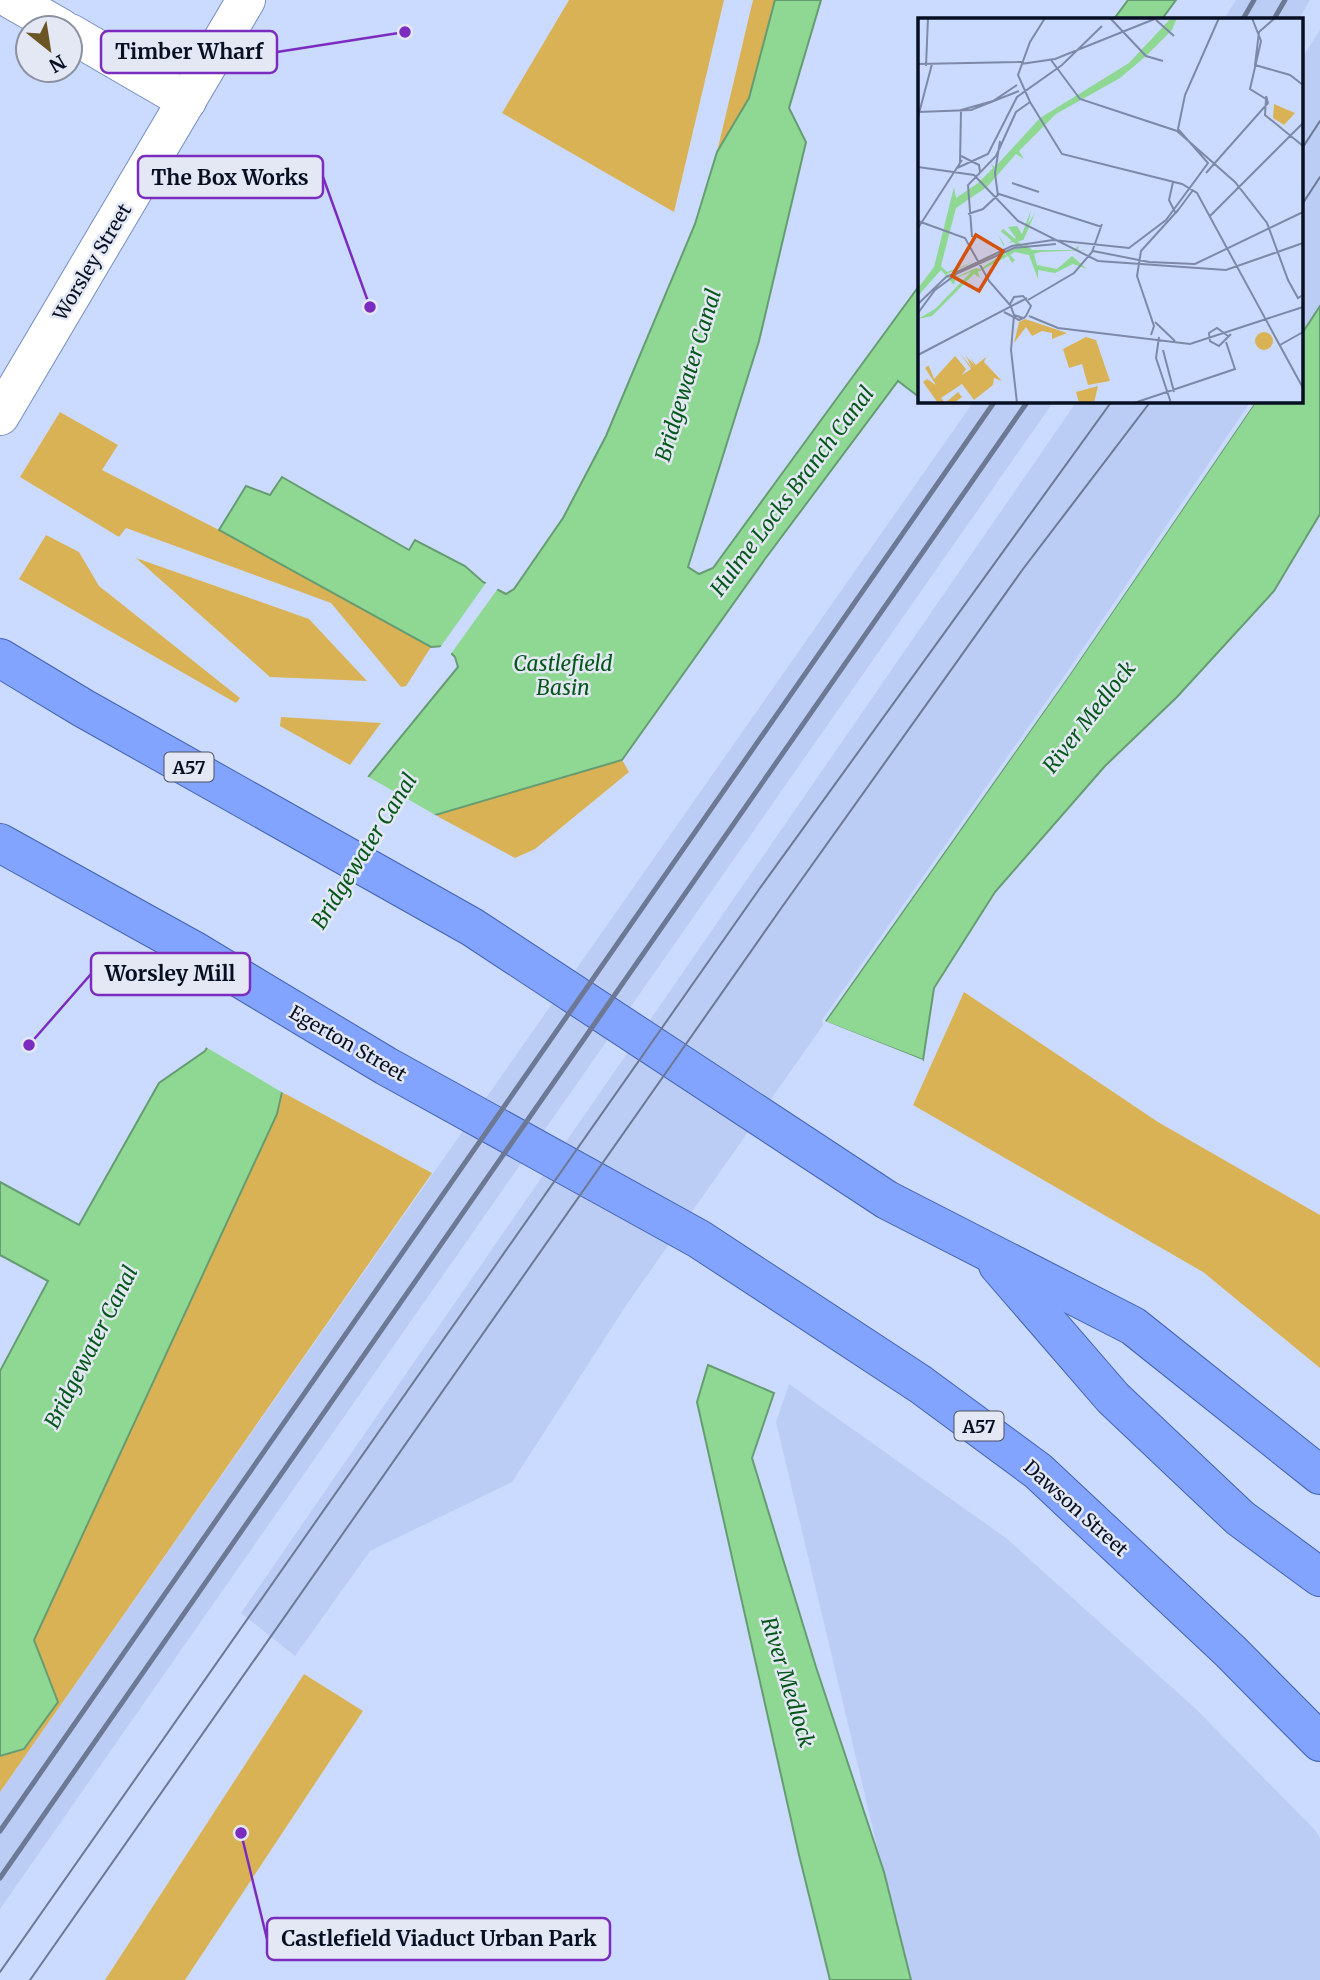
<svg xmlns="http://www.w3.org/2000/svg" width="1320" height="1980" font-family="Merriweather,serif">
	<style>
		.built { fill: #bbcdf4 }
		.green { fill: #dab256 }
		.water { fill: #8fd893; stroke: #669c71; stroke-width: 2 }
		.pier { fill: #cbdbff }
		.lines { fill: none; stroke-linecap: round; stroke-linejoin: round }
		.minor-casing { stroke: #758dc4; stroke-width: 40 }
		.trunk-casing { stroke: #4262b1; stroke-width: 40 }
		.minor { stroke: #fff; stroke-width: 38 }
		.trunk { stroke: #82a4fe; stroke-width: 38 }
		.tram { stroke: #6c7894; stroke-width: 2 }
		.rail { stroke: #6c7894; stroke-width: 5 }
		.labels { text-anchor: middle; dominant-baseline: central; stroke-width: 5; stroke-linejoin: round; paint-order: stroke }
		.shield { fill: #e3e8f4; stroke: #495062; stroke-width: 2 }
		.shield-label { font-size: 18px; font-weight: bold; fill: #070f23 }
		.street-label { font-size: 19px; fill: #070f23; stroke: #e3e8f4 }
		.water-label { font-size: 21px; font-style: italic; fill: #045718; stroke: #e3e8f4 }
		.inset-river { fill: none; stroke: #8fd893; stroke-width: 3.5 }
		.inset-road { fill: none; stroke: #7d89a7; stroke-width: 2 }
		.view { fill: #d2520e; fill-opacity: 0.15; stroke: #d2520e; stroke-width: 3.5 }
		.inset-edge { fill: none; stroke: #070f23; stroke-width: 3.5 }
		.leader { fill: none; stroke: #7b2cbf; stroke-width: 2.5 }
		.callout-dot { fill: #7b2cbf; stroke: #e3e8f4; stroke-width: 2.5 }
		.callout { fill: #e3e8f4; stroke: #7b2cbf; stroke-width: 2.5 }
		.callout-label { font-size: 21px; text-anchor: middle; font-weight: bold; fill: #070f23 }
	</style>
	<rect width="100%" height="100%" fill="#cbdbff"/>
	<g class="built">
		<polygon points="1236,0 1310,0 1299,19 1224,19"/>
		<polygon points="1320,30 1320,306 1301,335 1301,60"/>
		<polygon points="974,401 1054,401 0,1909 0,1792"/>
		<polygon points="1077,401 1256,401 1070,674 627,1304 512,1482 370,1551 295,1656 241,1613"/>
		<polygon points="789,1384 1006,1538 1197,1710 1315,1830 1320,1838 1320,1980 909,1980 776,1422"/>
	</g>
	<g class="green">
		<polygon points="569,0 724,0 674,212 502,113"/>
		<polygon points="753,0 775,0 749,98 717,152"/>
		<polygon points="60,412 118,445 102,470 219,530 431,647 406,686 401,687 331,603 126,528 119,537 20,477"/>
		<polygon points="46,535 79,552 99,586 240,698 236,703 19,579"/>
		<polygon points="136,558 309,619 367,681 270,677"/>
		<polygon points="281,717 381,723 350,765 280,726"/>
		<polygon points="622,760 629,772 535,849 515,858 435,815"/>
		<polygon points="964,992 1158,1122 1320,1215 1320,1368 1203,1272 913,1105"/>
		<polygon points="282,1092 432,1173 0,1792 0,1756 24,1749 57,1702 34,1640 277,1114"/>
		<polygon points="304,1674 363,1711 185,1980 105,1980"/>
	</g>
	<g class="water">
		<polygon points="775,0 821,0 789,108 806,142 759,341 688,567 699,574 713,568 919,286 919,397 898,381 765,559 622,760 435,815 282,1092 277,1114 34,1640 58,1702 24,1749 0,1756 0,1371 48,1281 0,1255 0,1182 79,1225 159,1083 205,1051 368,777 458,667 455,657 444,646 431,647 219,530 246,486 270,495 282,477 409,550 415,540 465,566 483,582 506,594 514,589 563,518 606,436 695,224 717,152 749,98"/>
		<polygon points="1128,0 1176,0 1162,19 1114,19"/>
		<polygon points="1320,306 1320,514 1274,591 1177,697 1105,766 995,892 934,988 923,1060 825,1022 1070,674 1256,401 1301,401 1301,335"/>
		<polygon points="708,1365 774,1393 752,1458 816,1667 884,1872 911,1980 830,1980 799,1855 697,1402"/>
	</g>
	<g class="pier">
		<polygon points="1251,401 1256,401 1070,674 825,1021 923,1060 922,1063 823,1025 822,1020 1067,672"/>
		<polygon points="488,580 499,587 450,655 439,649"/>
		<polygon points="365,775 439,817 285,1094 204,1046"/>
	</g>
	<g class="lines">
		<defs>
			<g id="minor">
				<polyline points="12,0 61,28"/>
				<polyline points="70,33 187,101"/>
				<polyline points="0,416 246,0"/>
			</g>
			<g id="trunk">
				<polyline points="0,658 83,708 472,927 887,1200 1133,1326 1320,1475"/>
				<polyline points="0,843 193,950 386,1066 699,1239 920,1384 1038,1471 1230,1651 1320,1742"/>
				<polyline points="998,1265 1113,1398 1240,1518 1320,1577"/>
			</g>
		</defs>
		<use href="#minor" class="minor-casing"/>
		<use href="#trunk" class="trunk-casing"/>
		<use href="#minor" class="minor"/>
		<use href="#trunk" class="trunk"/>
		<g class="tram">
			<polyline points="1301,150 1320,121"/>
			<polyline points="1301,206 1320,177"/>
			<polyline points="0,1972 760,888 1112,401"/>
			<polyline points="30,1980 782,907 1023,569 1151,401"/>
		</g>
		<g class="rail">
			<polyline points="1243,19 1254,0"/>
			<polyline points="1274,19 1285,0"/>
			<polyline points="0,1831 995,401"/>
			<polyline points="0,1878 1028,401"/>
		</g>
	</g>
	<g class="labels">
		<g class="shield">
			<rect x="164.5" y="752.5" width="49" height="29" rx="5"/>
			<rect x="954.5" y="1411.5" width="49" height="29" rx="5"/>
		</g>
		<g class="shield-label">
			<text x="189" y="767">A57</text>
			<text x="979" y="1426">A57</text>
		</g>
		<g class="street-label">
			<text transform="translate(92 262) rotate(-59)">Worsley Street</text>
			<text transform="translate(348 1043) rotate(30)">Egerton Street</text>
			<text transform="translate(1076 1508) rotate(42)">Dawson Street</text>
		</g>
		<g class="water-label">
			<text transform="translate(688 375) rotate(-73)">Bridgewater Canal</text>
			<text transform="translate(792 491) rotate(-53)">Hulme Locks Branch Canal</text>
			<text x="563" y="663">Castlefield<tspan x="563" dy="24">Basin</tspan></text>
			<text transform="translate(1089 717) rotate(-52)">River Medlock</text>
			<text transform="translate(364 851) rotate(-58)">Bridgewater Canal</text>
			<text transform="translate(91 1347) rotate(-63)">Bridgewater Canal</text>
			<text transform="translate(788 1682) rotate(73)">River Medlock</text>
		</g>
	</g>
	<g transform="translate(918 18)">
		<rect width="385" height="385" fill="#cbdbff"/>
		<path d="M356 86 377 95 366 107 355 100ZM107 301 149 315 134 321V315L124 313 114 318 108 309 96 325 101 304ZM337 323a9 9 0 1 1 18 0a9 9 0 1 1-18 0ZM168 319 178 322 192 363 170 367 164 346 151 350 145 331ZM42 335 54 350 48 338 57 348 52 340 58 347 68 339 66 344 84 363 76 360 75 367 56 382 44 366 23 380 27 385 40 374 44 379 36 385H20L5 364 9 361 18 367 7 350 10 348H11L16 361 37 338 48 351 44 357 53 351ZM180 368 176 385H161L158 374Z" fill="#dab256"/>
		<path d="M253 0H259L254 12 227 39 202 60 138 96 101 133 106 141 98 136 69 169 38 190 23 248 29 254 57 243 29 256 34 261 58 250 62 251 88 234 80 216 90 233 104 229 100 223 90 225 98 220 90 209 99 208 104 216 113 192 110 206 117 195 105 223 114 232H156L161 227 160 232H172L122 234 116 236 119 247 139 251 154 238 169 251 155 246 137 255 120 252V261L111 237 97 234 92 237 97 242 94 245 90 238 60 254 62 260 56 256 14 298 0 301 17 291 53 254 38 260 36 267 23 252 0 278V270L16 249 36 169 38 180 60 165 75 150 73 146 77 149 122 100 211 45Z" fill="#8fd893"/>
		<path d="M112 220 119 219V223L87 234 89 239 86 235 69 243 83 233 81 229Z" fill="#cbdbff"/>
		<path class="inset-river" d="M84 212 106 231"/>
		<path class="inset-road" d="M192 0 228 38 245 43M334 0 343 23 332 71 348 81 347 97 385 128M357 0 341 14 337 47 372 57 385 67M238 2 256 18M133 42 162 81 259 113 317 164 349 205 370 262 380 280 385 277M0 46 104 44M103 46 137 41 239 0M8 48 10 0M112 84 144 136 264 166 279 175 385 370M0 94 53 92 101 73M0 99 14 46M43 138 61 147 62 154M42 146 43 92 75 83 99 67M0 149 56 157 100 203 180 243 308 252 385 225M39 150 70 136 99 79 144 47 184 8M288 155 350 85 348 78M255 164 251 182 257 194M94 165 121 174M80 178 77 155 82 123M258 195 275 172M50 196 65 191 81 176 184 209M292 198 385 105M0 203 47 220 71 263 92 287M0 210 44 142M54 219 50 167 78 138 98 94 112 84 100 57 112 24 127 0M175 233 231 244 277 246 385 194M110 282 156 255 174 234 184 206M0 286 28 259 94 228 135 222 211 230 248 202 290 145 260 111 267 77 301 0M86 294 101 302 103 301 106 300 108 298 113 288 105 278 96 279 92 286 96 297 105 300M0 295 17 272 40 255 96 230 138 226M96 297 93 332 99 385M111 298 140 310 272 326 385 289M237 304 257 323M233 317 236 308 219 258 223 233 261 191M310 318 299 310 291 315 292 323 301 328 313 316M241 319 238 340 253 385M362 327 385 314M245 332 256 374M0 337 109 280M216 385 317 351 308 324"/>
		<path class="view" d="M58 217 85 233 61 273 34 258Z"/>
		<rect width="385" height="385" class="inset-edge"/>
	</g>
	<path class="leader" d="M405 32L277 52M370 307L323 177M29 1045L91 974M241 1833L267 1939"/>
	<g class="callout-dot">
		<circle cx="405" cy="32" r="7"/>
		<circle cx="370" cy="307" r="7"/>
		<circle cx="29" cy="1045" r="7"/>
		<circle cx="241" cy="1833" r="7"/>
	</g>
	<g class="callout">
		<rect x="101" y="31" width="176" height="42" rx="7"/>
		<rect x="138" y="156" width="185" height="42" rx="7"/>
		<rect x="91" y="953" width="159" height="42" rx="7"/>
		<rect x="267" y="1918" width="343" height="42" rx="7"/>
	</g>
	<g class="callout-label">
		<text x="189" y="59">Timber Wharf</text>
		<text x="230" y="185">The Box Works</text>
		<text x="170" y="981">Worsley Mill</text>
		<text x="439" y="1946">Castlefield Viaduct Urban Park</text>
	</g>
	<g transform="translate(49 49) rotate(150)"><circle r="33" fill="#e3e8f4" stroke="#8b91a0" stroke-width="2"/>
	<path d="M0-5L12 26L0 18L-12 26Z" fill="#6c5626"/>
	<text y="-10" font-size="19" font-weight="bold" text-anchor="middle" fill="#070f23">N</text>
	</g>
</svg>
